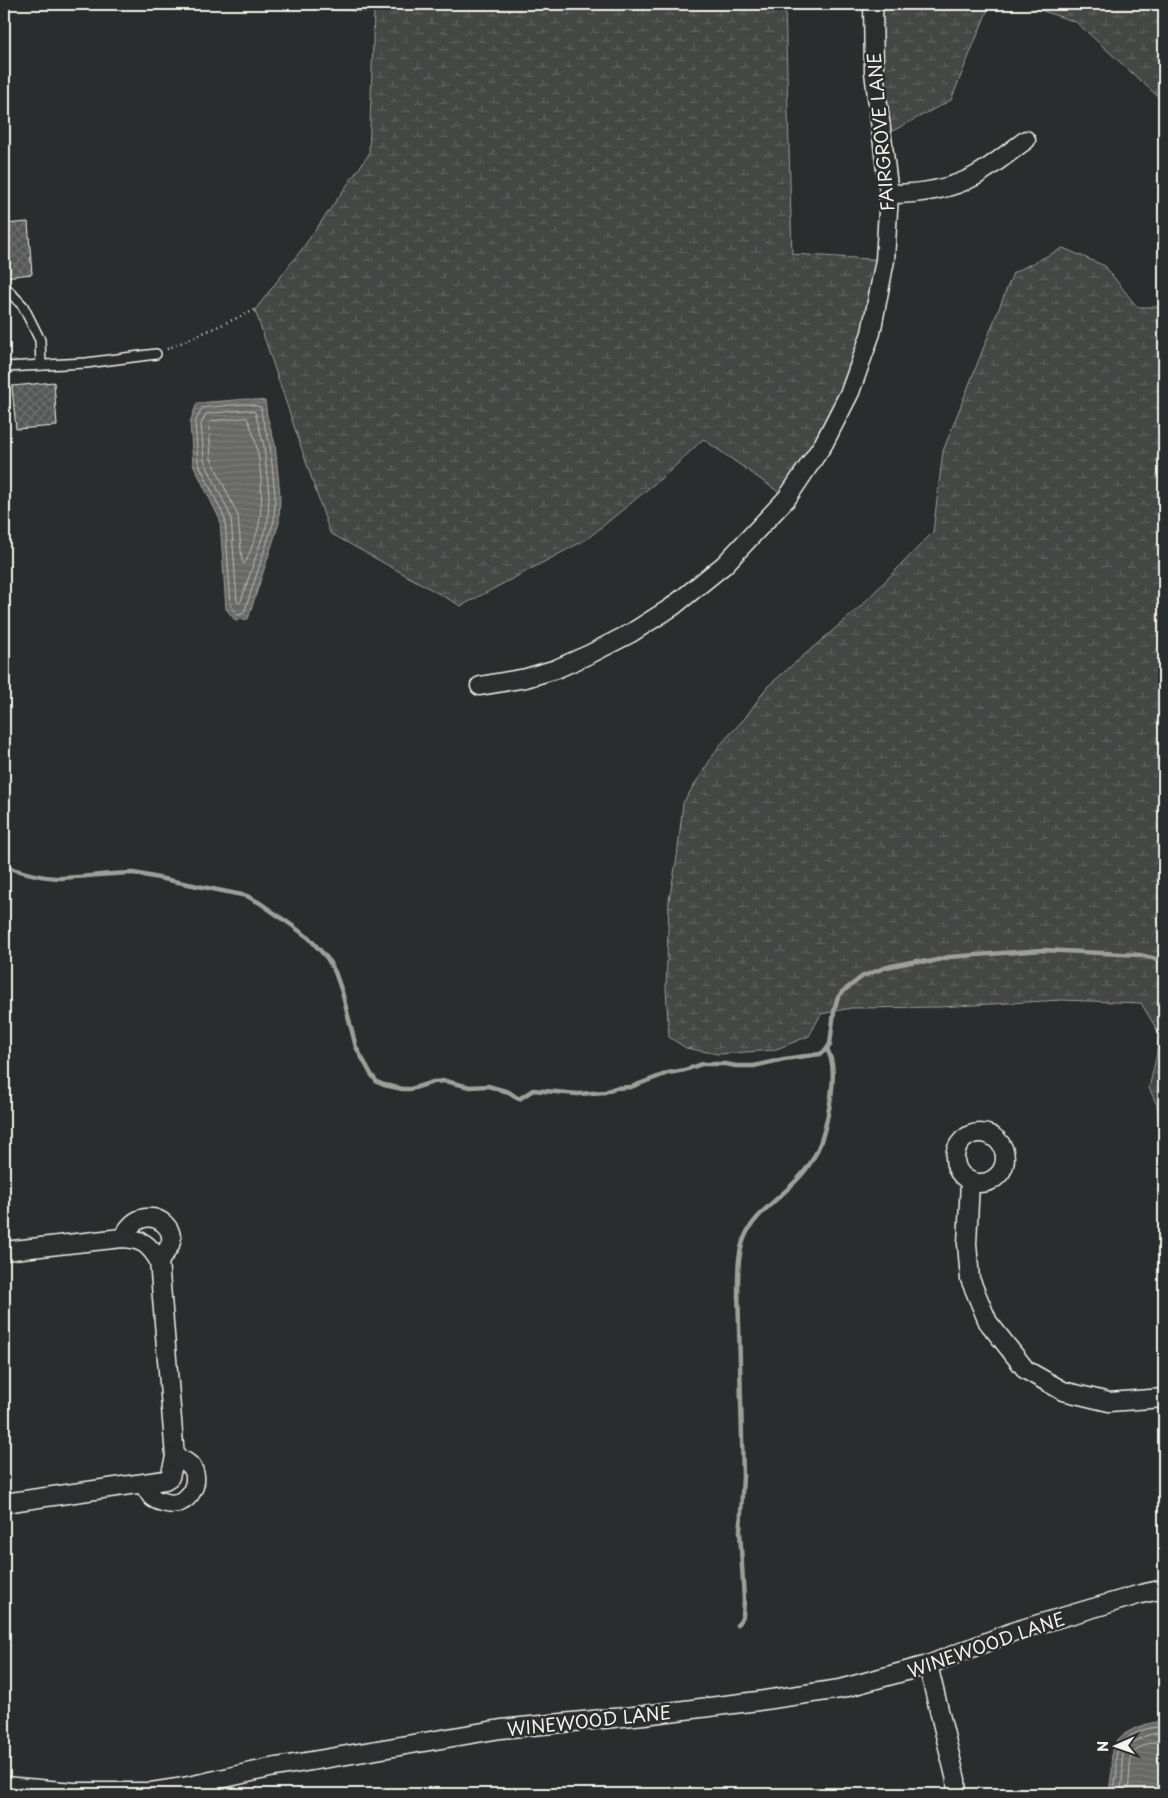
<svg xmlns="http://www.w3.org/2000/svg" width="1168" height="1798" font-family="'Playpen Sans',sans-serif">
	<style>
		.wetland { fill: url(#wetland-marsh); stroke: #9c9c96 }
		.water { fill: url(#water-rules); stroke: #9f9f9a }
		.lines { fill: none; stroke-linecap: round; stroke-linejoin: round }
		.shore { stroke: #bcbab4; stroke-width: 1 }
		.stream { stroke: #9f9f9a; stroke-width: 4.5 }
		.building { fill: url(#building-cross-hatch); stroke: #f4f1e8 }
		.service-casing { stroke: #f4f1e8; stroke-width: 12 }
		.minor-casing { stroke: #f4f1e8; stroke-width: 21 }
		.path { stroke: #f4f1e8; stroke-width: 2.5; stroke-dasharray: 1 4; stroke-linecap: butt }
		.service { stroke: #2a2d2e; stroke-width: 9 }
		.minor { stroke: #2a2d2e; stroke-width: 18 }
		.labels { text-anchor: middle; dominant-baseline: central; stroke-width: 5; stroke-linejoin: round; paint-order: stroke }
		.street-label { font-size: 18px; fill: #f4f1e8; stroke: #2a2d2e }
	</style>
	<defs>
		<pattern id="wetland-marsh" width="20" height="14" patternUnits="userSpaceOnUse" patternTransform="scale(1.25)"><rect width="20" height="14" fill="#444645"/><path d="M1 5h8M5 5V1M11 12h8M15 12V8" fill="none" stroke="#606160"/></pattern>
		<pattern id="water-rules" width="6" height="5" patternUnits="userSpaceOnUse" patternTransform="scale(1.25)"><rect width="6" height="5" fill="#676866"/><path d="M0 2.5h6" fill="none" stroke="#7d7e7c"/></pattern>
		<pattern id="building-cross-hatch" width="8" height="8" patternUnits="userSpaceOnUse" patternTransform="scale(1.25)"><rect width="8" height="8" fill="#555756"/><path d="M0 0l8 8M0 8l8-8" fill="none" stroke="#6e706e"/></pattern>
	</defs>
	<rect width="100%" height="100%" fill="#2a2d2e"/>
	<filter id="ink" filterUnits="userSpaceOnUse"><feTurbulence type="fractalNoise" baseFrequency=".02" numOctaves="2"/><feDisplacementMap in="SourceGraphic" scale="10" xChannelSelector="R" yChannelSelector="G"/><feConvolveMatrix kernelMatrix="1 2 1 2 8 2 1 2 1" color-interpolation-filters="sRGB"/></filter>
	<g filter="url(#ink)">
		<g class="wetland">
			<polygon points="224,4 785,4 792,254 885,260 871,333 787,498 703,439 671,470 587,539 461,606 330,533 255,310 302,249 369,154 374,12"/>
			<polygon points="873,4 990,4 951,100 883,136"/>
			<polygon points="1022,4 1164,4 1164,102 1076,22"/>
			<polygon points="1063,248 1105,266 1137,307 1164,307 1164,1157 1162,1156 1157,1105 1149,1088 1156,1058 1159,1033 1141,1003 1062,1000 939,1007 851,1008 821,1014 809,1036 774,1050 718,1054 686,1048 669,1037 666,989 669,900 677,857 683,803 719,746 745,718 767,687 859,608 933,532 943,451 1013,273"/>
		</g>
		<g class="water">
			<polygon points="248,399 265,401 267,416 275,444 280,495 279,523 248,619 235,620 226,609 220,520 193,464 190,422 197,403"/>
			<path d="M1164 1721V1794H1110C1109 1786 1111 1779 1112 1771 1113 1762 1110 1756 1113 1747 1119 1731 1149 1722 1164 1721Z"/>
		</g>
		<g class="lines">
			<g class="shore">
				<polygon points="248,404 261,407 262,417 270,445 275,495 274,521 244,613 238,615 231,606 225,519 198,462 195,423 202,408"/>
				<polygon points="248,410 255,412 264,446 269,495 268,520 241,601 239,603 237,601 231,517 204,460 201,424 206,414"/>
				<path d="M247 418C260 444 264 489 260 517 259 532 251 548 246 562L244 564 242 561 238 516 211 458 209 425 212 421Z"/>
				<path d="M1114 1794C1114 1786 1116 1779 1117 1771 1117 1767 1115 1763 1116 1759 1117 1736 1146 1727 1164 1726"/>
				<path d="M1121 1794 1123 1770 1122 1759 1125 1749C1137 1739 1149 1733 1164 1732"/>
				<polyline points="1128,1794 1131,1754 1146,1744 1164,1740"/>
			</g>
			<g class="stream">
				<path d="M4 866C21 872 42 878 61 878 85 877 110 873 134 873L247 896 260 903 290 924 309 938 327 958 335 972 342 992 356 1047 371 1074 377 1082 384 1085 403 1089H411L433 1082 445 1081 470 1087 488 1086 509 1092 519 1099 533 1090 578 1094 605 1092 615 1088 631 1087 668 1073 685 1070 702 1064H726L736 1066H754L784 1059 820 1054 826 1050 830 1044 834 1012 837 999 842 992 863 976 887 967 916 961 929 962 949 957 1043 950 1140 955 1164 961"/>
				<path d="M737 1625 740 1622 743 1616 744 1600 740 1531 743 1476 738 1288C738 1269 738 1249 747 1232 762 1206 790 1192 807 1168 822 1148 827 1122 831 1097 833 1082 835 1063 827 1049"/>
			</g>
		</g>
		<g class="building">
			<polygon points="28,222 32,274 4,277 4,224"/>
			<polygon points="54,382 57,426 16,429 12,386"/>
		</g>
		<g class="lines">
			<defs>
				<g id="service">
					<polyline points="4,286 23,306 40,340 41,365"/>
					<polyline points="4,367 86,363 156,354"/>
				</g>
				<g id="minor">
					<path d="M889 194C919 194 949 190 975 176 993 166 1009 152 1026 140"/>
					<polyline points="480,686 526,678 556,669 590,654 631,633 672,607 724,565 787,498 824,443 850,392 871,333 885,260 889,194 874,72 873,4"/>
					<circle cx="980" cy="1158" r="25"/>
					<polyline points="970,1181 967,1244 970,1279 988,1322 1026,1370 1063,1391 1109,1402 1164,1398"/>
					<path d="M122 1238C127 1230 132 1222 141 1219 157 1213 176 1228 170 1245 167 1251 163 1256 159 1261"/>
					<path d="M4 1251 122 1238C142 1239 149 1244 159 1261L175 1457 170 1477 165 1480 4 1503"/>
					<path d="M143 1484C146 1488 149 1493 152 1497 155 1500 159 1501 163 1502 189 1512 207 1475 186 1462 183 1460 178 1459 175 1457"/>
					<polyline points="928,1665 956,1780 957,1794"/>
					<polyline points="4,1786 74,1792 151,1792 184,1787 270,1768 501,1729 644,1715 758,1701 840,1689 928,1665 1015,1631 1141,1594 1164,1589"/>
				</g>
			</defs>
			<use href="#service" class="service-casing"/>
			<use href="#minor" class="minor-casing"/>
			<polyline class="path" points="167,349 255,310"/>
			<use href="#service" class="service"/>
			<use href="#minor" class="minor"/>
		</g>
	</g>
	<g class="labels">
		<g class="street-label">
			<text transform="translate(880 132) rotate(-95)">FAIRGROVE LANE</text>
			<text transform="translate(986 1644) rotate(-19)">WINEWOOD LANE</text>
			<text transform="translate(589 1720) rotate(-6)">WINEWOOD LANE</text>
		</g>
	</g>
	<rect width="1168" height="1798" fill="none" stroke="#2a2d2e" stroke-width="20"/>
	<rect x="10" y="10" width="1148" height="1778" fill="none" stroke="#f4f1e8" stroke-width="2" filter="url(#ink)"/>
	<g transform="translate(1116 1746) rotate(268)" stroke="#2a2d2e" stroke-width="4" paint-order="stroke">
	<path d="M0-4L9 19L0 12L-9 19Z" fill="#f4f1e8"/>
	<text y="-8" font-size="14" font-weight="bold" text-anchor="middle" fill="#f4f1e8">N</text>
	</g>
</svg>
